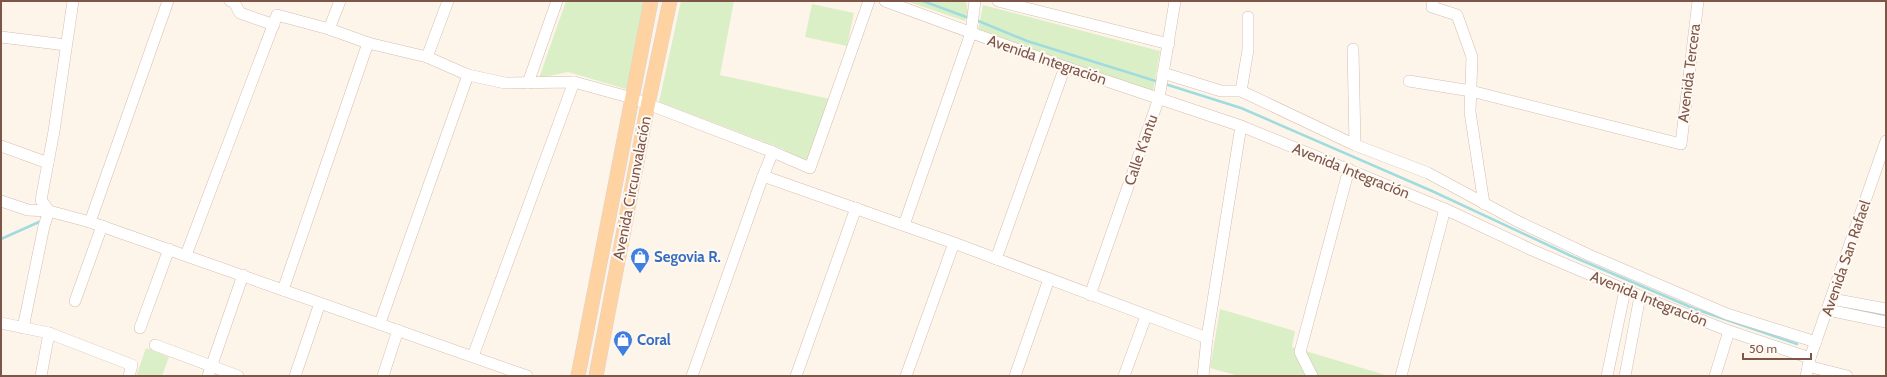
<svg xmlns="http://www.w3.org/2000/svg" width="1887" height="377" font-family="Cabin,sans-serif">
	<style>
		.green { fill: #dbefc6 }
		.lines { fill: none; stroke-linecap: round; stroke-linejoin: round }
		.stream { stroke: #a0dcdf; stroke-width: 2.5 }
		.minor-casing { stroke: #d5bdb0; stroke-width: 12 }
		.major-casing { stroke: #ddd3d0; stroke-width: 15 }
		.minor { stroke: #fff; stroke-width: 11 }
		.major { stroke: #ffd2a1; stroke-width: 14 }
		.labels { text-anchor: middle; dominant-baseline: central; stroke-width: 4; stroke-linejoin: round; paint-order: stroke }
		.street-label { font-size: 15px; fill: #7e5649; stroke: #fff9f3 }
		.shop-label { font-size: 15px; font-weight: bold; fill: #366cbe; stroke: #fff9f3; text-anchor: start }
	</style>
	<rect width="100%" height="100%" fill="#fef5ea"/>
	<g class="green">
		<polygon points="566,1 648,1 629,90 568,72 539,78"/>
		<polygon points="681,1 734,1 720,75 830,99 811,166 783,149 659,102"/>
		<polygon points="906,1 966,1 968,12 965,21"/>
		<polygon points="812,4 854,13 847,46 805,37"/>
		<polygon points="983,5 1160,51 1153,92 1067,63 978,31"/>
		<polygon points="1220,309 1295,331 1292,347 1389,376 1239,376 1210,368"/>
		<polygon points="146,348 169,357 162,376 136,376"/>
	</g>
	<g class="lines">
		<g class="stream">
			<polyline points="923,1 969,18"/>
			<polyline points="976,20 1027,41 1159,82"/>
			<polyline points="1165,84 1241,108 1432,191 1569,255 1695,309 1797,344"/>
			<polyline points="1,239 39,222"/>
			<polyline points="1843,307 1886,316"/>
		</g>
		<defs>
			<g id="minor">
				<polyline points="230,1 234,2 240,13 274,25"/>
				<polyline points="885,1 1065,67 1241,126 1445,209 1532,250 1640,296 1729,331 1810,358"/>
				<polyline points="998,1 1169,44"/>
				<polyline points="1433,1 1432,7 1457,15 1472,57 1470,112 1484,204"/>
				<polyline points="329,29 340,1"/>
				<polyline points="1,37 66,45"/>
				<polyline points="1353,49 1355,145"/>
				<polyline points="427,57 448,1"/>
				<polyline points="1163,73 1221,91 1241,91 1355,145 1428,173 1517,221 1589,255 1727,314 1816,342"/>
				<polyline points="1409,81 1471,91 1681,144 1698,1"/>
				<polyline points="528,83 557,1"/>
				<polyline points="1241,91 1248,50 1248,17"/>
				<polyline points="1,146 48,163"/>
				<polyline points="763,176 954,243 1207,338"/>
				<polyline points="1,201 28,210 49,211 90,222 527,376"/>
				<polyline points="49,211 41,200 54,131 73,1"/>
				<polyline points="90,222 168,1"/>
				<polyline points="904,225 971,33 975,1"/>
				<polyline points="186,255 277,15 329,29 368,43 427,57 468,75 505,83 574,82 632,98 773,152 810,168 869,1"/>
				<polyline points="996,259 1065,67"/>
				<polyline points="283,290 368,43"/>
				<polyline points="1090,295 1159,98 1175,1"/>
				<polyline points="1832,299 1886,309"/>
				<polyline points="75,301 102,226"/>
				<polyline points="1828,310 1886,322"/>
				<polyline points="1,323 49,333 132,365 129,376"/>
				<polyline points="380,323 468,75"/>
				<polyline points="23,328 44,226 49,211"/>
				<polyline points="140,328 169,249"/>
				<polyline points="155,345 238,376"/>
				<polyline points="473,356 574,82"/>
				<polyline points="1808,366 1847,376"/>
				<polyline points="41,376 49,333"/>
				<polyline points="208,376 243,275"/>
				<polyline points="295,376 320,303"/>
				<polyline points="383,376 398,330"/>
				<polyline points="692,376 763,176 773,152"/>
				<polyline points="796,376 856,208"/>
				<polyline points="906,376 954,243"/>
				<polyline points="1015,376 1049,279"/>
				<polyline points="1124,376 1146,316"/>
				<polyline points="1203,376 1207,338 1241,126"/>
				<polyline points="1312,376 1300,352 1349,169"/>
				<polyline points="1401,376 1445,209"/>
				<polyline points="1607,376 1625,290"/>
				<polyline points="1625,376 1640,296"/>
				<polyline points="1715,376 1729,331"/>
				<polyline points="1806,376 1810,358 1886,141"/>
			</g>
			<g id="major">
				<polyline points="578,376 651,1"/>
				<polyline points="596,376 648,104 670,1"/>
			</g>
		</defs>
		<use href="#minor" class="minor-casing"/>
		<use href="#major" class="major-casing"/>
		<use href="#minor" class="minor"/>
		<use href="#major" class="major"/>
	</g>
	<defs>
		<symbol id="shop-pin" viewBox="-11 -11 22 30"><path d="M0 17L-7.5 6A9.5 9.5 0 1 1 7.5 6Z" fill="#3f7fe0" stroke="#fff9f3"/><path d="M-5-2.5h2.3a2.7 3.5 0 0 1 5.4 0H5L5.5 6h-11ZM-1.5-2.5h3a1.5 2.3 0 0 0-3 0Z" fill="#fff"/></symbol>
	</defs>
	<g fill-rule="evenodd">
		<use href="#shop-pin" x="629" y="246" width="22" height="30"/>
		<use href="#shop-pin" x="612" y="329" width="22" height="30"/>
	</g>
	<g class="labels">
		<g class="street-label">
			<text transform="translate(1047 60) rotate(19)">Avenida Integración</text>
			<text transform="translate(1689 73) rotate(-83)">Avenida Tercera</text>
			<text transform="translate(1141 150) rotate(-71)">Calle K'antu</text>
			<text transform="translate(1351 171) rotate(22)">Avenida Integración</text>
			<text transform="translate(632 188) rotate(-79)">Avenida Circunvalación</text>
			<text transform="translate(1846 258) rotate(-71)">Avenida San Rafael</text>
			<text transform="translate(1649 299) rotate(22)">Avenida Integración</text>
		</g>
		<g class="shop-label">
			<text x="654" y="257">Segovia R.</text>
			<text x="637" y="340">Coral</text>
		</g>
	</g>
	<rect width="1887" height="377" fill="none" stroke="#7e5649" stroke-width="4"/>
	<path d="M1743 353v6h68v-6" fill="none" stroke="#7e5649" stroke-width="2"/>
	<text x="1749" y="353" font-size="12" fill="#7e5649" stroke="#fff9f3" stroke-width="3" paint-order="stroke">50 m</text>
</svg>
